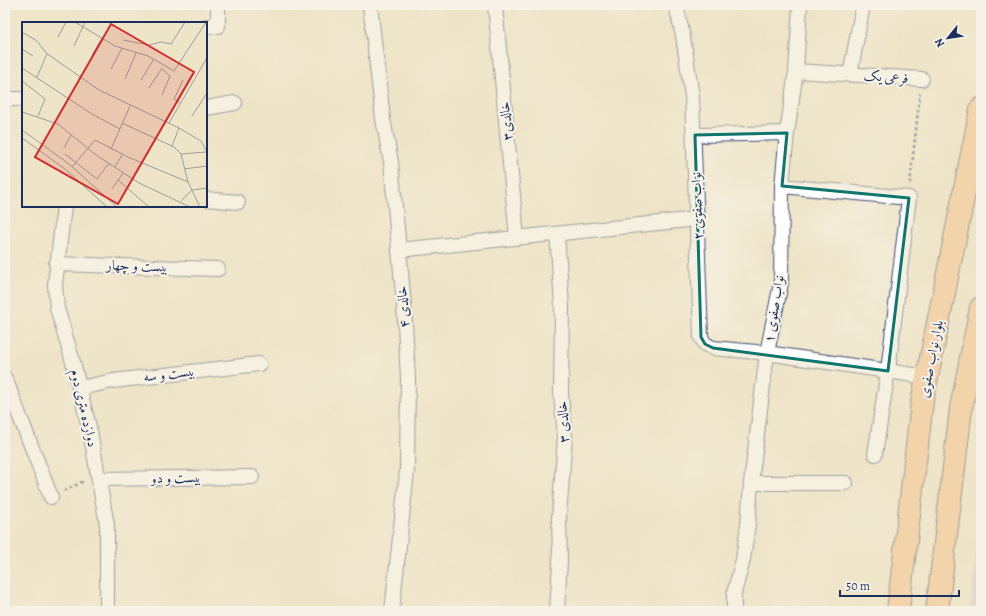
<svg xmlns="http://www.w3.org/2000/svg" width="986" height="616" font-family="Alegreya,Amiri,serif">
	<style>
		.industrial { fill: #cbbfd5 }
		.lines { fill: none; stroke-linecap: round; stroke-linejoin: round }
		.minor-casing { stroke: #3b4a6e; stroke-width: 16 }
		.primary-casing { stroke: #3b4a6e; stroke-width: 24 }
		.path { stroke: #3b4a6e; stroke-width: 2.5; stroke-dasharray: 3 3; stroke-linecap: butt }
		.minor { stroke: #fff; stroke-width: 14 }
		.primary { stroke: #f7be87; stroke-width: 22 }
		.marked { fill: none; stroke: #0f766e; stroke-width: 3; stroke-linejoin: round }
		.labels { text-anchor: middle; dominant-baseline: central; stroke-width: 4; stroke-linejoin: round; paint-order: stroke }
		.street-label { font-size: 14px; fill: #1b2f5e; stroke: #f7f3e8 }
		.inset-road { fill: none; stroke: #9a9c9d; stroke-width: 1 }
		.view { fill: #d62828; fill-opacity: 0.15; stroke: #d62828; stroke-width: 2 }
		.inset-edge { fill: none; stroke: #1b2f5e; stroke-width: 2 }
	</style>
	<rect width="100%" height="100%" fill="#f7f3e8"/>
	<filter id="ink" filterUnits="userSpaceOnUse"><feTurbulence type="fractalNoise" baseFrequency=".025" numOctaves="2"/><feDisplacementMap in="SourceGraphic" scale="8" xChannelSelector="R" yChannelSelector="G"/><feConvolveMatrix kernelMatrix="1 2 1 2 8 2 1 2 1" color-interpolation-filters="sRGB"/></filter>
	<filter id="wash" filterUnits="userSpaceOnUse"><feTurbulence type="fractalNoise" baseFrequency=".012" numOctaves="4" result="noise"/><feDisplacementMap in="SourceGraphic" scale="16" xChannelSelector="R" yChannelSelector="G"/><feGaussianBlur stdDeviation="0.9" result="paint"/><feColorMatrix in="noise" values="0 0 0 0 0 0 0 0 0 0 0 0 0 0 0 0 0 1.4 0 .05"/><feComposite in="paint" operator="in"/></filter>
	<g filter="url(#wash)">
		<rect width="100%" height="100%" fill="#eee4c7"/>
		<polygon class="industrial" points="981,524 981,611 970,611"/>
	</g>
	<g filter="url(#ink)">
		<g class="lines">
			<defs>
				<g id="minor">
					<polyline points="370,5 383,119 391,162 404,305 408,379 407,471 392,611"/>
					<polyline points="495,5 517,238"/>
					<polyline points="676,5 683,36 692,96 701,337 705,344 713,348 767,353 927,377"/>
					<polyline points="206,26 218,26 218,5"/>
					<polyline points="796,71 922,79"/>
					<polyline points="850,75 863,5"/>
					<polyline points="5,99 23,99"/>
					<polyline points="206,108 235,103"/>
					<polyline points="695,135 787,133"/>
					<polyline points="782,186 909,198 888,371 875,454"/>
					<polyline points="206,199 238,202"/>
					<polyline points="64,206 55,285 57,308 73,362 90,431 107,525 107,611"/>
					<polyline points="557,234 562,305 561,395 565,437 559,517 560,561 557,611"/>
					<polyline points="399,250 697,219"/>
					<polyline points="56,264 218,269"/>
					<polyline points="5,378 51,497"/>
					<polyline points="80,388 113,381 259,364"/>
					<polyline points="99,479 252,477"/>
					<polyline points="751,483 846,483"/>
					<polyline points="734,611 734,593 743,560 748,524 751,483 767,353 781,283 782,186 787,133 796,71 800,5"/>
				</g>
				<g id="primary">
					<polyline points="898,611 922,402 981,109"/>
					<polyline points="937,611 961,408 981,308"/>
				</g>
			</defs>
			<use href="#minor" class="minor-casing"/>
			<use href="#primary" class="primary-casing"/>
			<g class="path">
				<polyline points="910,184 920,93"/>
				<polyline points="64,491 84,481"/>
			</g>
			<use href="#minor" class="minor"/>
			<use href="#primary" class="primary"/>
		</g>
	</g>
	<path d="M0 0H986V616H0ZM787 133 782 186 909 198 888 371 713 348 705 344 701 337 695 135Z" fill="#eee4c7" fill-opacity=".55" fill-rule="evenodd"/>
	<path class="marked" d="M787 133 782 186 909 198 888 371 713 348 705 344 701 337 695 135Z"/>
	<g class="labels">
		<g class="street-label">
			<text transform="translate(886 77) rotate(4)">فرعی یک</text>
			<text transform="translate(506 121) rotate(-95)">خالدی۳</text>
			<text transform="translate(697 206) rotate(-92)">نواب صفوی ۲</text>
			<text transform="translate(137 266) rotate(2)">بیست و چهار</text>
			<text transform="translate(403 307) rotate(-94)">خالدی ۴</text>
			<text transform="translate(774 309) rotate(-81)">نواب صفوی ۱</text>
			<text transform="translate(931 359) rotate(-79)">بلوار نواب صفوی</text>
			<text transform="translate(169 374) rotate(-7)">بیست و سه</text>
			<text transform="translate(84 408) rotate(77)">دوازده متری دوم</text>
			<text transform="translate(563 422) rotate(-93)">خالدی ۳</text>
			<text transform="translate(176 478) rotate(-1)">بیست و دو</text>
		</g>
	</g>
	<g transform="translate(22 22)">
		<rect width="185" height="185" fill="#eee4c7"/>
		<path class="inset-road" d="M53 0 93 24 126 34 152 49 184 0M0 10 15 19 24 31 77 68 157 106 179 119 185 130M36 15 44 0M101 18 127 23 139 20 149 22 163 0M52 24 63 0M0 27 11 34M70 33 80 16M0 46 70 92 98 107M89 47 100 26M140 47 148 54 140 73M15 55 25 32M103 57 114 31M119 58 132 37M0 59 23 77 16 94M127 66 140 46M158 81 152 77 161 58M0 90 36 102 74 133 117 161 168 185M170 94 185 71M100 101 152 125 159 132M147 101 185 36M0 108 47 142 95 185M0 116 43 147 85 185M150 124 157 106M42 126 49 113M89 127 108 84M43 132 75 157 87 141M159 132 166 160 178 185M159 132 184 130M50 145 73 118 106 135 166 160M93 145 100 133M162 147 185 144M96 158 127 185M90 167 101 151M159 179 170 168 185 166"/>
		<path class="view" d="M89 2 172 50 96 182 13 135Z"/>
		<rect width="185" height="185" class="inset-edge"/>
	</g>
	<rect width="986" height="616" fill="none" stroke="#f7f3e8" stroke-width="20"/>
	<g transform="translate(948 38) rotate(240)" stroke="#f7f3e8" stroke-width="3" paint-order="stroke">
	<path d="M0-3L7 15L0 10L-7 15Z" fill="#1b2f5e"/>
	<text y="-6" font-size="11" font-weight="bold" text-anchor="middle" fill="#1b2f5e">N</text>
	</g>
	<path d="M840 590v6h119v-6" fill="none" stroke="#1b2f5e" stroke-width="2"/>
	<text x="846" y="590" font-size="12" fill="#1b2f5e" stroke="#f7f3e8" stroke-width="3" paint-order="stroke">50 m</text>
</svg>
